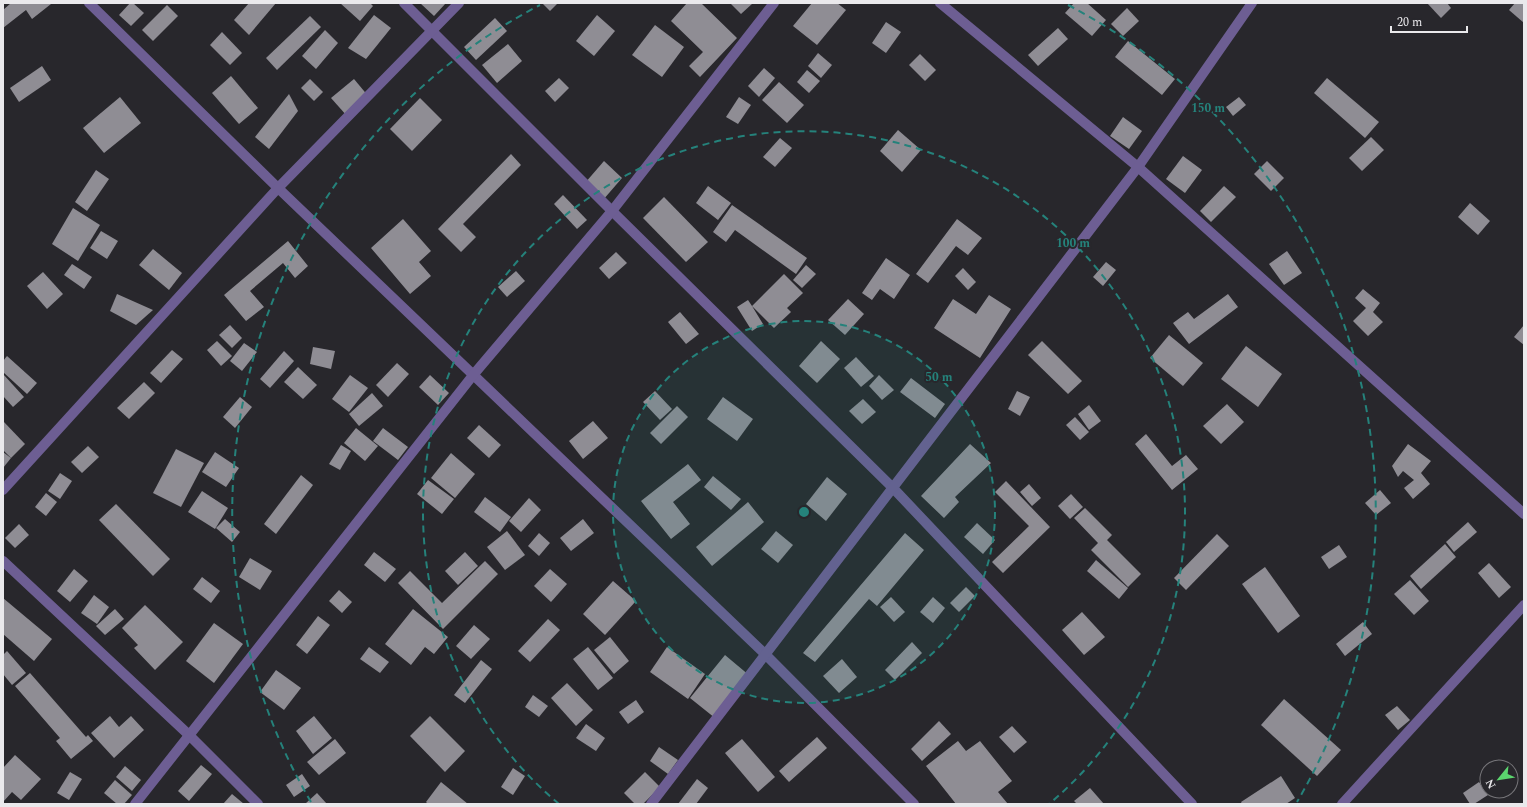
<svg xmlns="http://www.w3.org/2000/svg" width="1527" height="807" font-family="Spectral,serif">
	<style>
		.building { fill: #8f8d94 }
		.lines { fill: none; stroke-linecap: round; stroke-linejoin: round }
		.street { stroke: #6d5e93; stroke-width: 10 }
		.ring { fill: none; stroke: #25827b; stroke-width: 2; stroke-dasharray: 7 5 }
		.centre { fill: #25827b; stroke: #28272c; stroke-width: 2 }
		.ring-label { font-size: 12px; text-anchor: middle; font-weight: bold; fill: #25827b; stroke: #28272c; stroke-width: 4; stroke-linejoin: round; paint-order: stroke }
	</style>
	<rect width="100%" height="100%" fill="#28272c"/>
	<g class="building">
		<polygon points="11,3 50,3 51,4 32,19 26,10 3,28 3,10"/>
		<polygon points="130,3 133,3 144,13 131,26 119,15"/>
		<polygon points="249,3 276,3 249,35 234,20"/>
		<polygon points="340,3 370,3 373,6 360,21"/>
		<polygon points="420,3 446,3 434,16"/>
		<polygon points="542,3 558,3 550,11"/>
		<polygon points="687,3 701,3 737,38 700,77 689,66 703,52 671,21"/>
		<polygon points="730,3 753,3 741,14"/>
		<polygon points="812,3 837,3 846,10 817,45 793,26"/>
		<polygon points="1074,3 1087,3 1106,20 1092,36 1065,13"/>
		<polygon points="1427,3 1447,3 1451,8 1441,18"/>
		<polygon points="1515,3 1524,3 1524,23 1509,10"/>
		<polygon points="167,5 178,16 153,41 142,30"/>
		<polygon points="1127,8 1139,21 1123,36 1111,24"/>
		<polygon points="374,15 391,28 366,59 348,48"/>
		<polygon points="597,15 615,31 594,56 576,41"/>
		<polygon points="310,16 321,27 277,70 266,58"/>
		<polygon points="495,18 507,31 476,60 464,47"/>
		<polygon points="886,22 901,32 886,53 872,43"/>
		<polygon points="655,25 684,47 662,77 632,55"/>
		<polygon points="1058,28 1068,39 1038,66 1028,55"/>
		<polygon points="325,30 338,43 316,69 302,56"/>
		<polygon points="222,32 242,53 230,65 210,45"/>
		<polygon points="1128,41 1175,79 1162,95 1115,57"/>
		<polygon points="508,44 522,61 497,83 482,65"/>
		<polygon points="818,53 832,65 821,78 808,66"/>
		<polygon points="920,54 936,70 925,81 909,65"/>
		<polygon points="42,66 51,80 19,102 10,88"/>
		<polygon points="764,68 775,78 759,97 748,86"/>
		<polygon points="807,70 820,81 809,93 797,82"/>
		<polygon points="231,76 258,108 239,124 212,93"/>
		<polygon points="559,78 569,88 555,102 545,91"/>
		<polygon points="1327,78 1379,122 1365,138 1314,93"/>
		<polygon points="310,79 323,92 314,101 301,88"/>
		<polygon points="354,79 369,97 347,116 331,98"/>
		<polygon points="779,82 804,105 787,123 762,100"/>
		<polygon points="289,94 298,111 269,149 255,137"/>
		<polygon points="120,97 141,123 104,153 83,128"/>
		<polygon points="739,97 751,105 738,124 726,117"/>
		<polygon points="1239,97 1246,105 1233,116 1226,107"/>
		<polygon points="420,98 442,120 412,151 390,129"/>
		<polygon points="1123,117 1142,131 1129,149 1110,136"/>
		<polygon points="898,130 921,150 902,172 880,151"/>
		<polygon points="1371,137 1384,150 1362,171 1349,158"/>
		<polygon points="780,138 792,148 775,167 763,157"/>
		<polygon points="511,154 521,165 463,224 476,237 461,252 438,229"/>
		<polygon points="1183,156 1202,170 1185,193 1166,179"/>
		<polygon points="604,161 622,178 603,200 585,183"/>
		<polygon points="1267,161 1284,178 1271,191 1254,174"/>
		<polygon points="96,170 109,179 87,211 75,202"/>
		<polygon points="708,186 731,203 718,220 696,203"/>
		<polygon points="1224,186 1236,197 1211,222 1200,211"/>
		<polygon points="563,195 587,220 577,229 554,204"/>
		<polygon points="664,197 708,242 686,262 643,218"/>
		<polygon points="1470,203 1490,221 1478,235 1458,217"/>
		<polygon points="732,205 807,258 796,274 735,230 726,242 713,232"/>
		<polygon points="73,208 100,225 78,261 52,244"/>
		<polygon points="403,219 431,251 419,262 431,276 410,294 371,248"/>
		<polygon points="957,219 982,238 968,255 956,246 928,283 916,274"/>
		<polygon points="101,231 118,241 107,259 90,248"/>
		<polygon points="288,241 308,266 295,278 283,263 250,291 264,307 246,321 224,295"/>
		<polygon points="153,249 182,273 169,290 139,265"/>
		<polygon points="1287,251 1302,273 1284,285 1269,264"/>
		<polygon points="616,252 627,263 609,279 599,268"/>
		<polygon points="886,258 910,275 894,299 880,289 872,300 862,293"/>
		<polygon points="1106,262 1116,270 1103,286 1093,277"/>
		<polygon points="72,264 92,277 84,289 64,275"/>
		<polygon points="806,265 816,274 802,288 793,280"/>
		<polygon points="963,268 976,282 968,290 955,276"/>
		<polygon points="516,271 525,281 507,297 498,287"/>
		<polygon points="43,272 63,294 47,309 27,286"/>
		<polygon points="784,274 803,293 787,308 791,312 774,328 752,306 763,324 752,331 737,307 748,300 752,306"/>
		<polygon points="1363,289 1380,303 1373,312 1383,322 1368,336 1353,321 1366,308 1355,298"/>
		<polygon points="117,294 153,310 136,325 110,311"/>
		<polygon points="1228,294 1238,307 1189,344 1173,323 1188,312 1194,319"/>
		<polygon points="989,295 1011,309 980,358 934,328 953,299 976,314"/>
		<polygon points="848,299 864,314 845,335 828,320"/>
		<polygon points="680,312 699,334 686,344 668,322"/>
		<polygon points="230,325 242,338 232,348 219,335"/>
		<polygon points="1524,325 1524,345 1514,337"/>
		<polygon points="1169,335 1203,363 1183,386 1150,358"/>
		<polygon points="217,341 232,356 221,366 207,350"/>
		<polygon points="821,341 840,359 817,383 799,366"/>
		<polygon points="1042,341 1082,381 1068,394 1028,355"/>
		<polygon points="244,343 257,352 242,371 230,361"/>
		<polygon points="1246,346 1282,374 1258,407 1221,379"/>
		<polygon points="313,347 335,351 331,369 310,364"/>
		<polygon points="172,350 183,359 161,383 150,373"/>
		<polygon points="284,351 294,361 270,388 260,379"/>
		<polygon points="7,356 37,383 27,394 3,372 3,361"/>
		<polygon points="856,357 874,376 861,387 844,368"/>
		<polygon points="397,363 409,374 388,397 376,385"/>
		<polygon points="298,367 317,385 303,399 284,382"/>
		<polygon points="3,374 24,397 13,407 3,396"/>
		<polygon points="350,375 368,388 349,412 332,399"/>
		<polygon points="430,375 449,393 438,405 419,387"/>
		<polygon points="879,375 894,390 882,400 869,386"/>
		<polygon points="911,378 945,404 935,418 900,392"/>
		<polygon points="144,382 155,393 129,419 117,408"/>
		<polygon points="655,391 672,409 660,420 643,402"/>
		<polygon points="1017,391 1030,397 1020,416 1008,409"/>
		<polygon points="372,393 383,406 359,426 349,414"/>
		<polygon points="240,397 252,407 235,428 223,417"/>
		<polygon points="723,397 753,419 737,441 707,419"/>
		<polygon points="863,399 876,412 862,424 849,411"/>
		<polygon points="1227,404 1244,422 1221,444 1203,426"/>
		<polygon points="1089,405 1101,421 1089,430 1078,414"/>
		<polygon points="677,406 688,417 661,444 650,433"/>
		<polygon points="1075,417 1089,432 1080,440 1066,425"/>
		<polygon points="3,421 25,444 11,458 3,450"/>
		<polygon points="593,421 608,438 583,459 569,441"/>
		<polygon points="479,425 501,445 489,458 467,438"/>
		<polygon points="356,428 378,446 365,461 344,443"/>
		<polygon points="383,428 408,447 398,460 373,441"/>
		<polygon points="1146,434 1172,466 1186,455 1198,469 1172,490 1135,444"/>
		<polygon points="970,444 991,463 955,497 959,502 944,518 921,496"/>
		<polygon points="1408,444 1431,461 1421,473 1430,484 1413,499 1404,488 1414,480 1403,471 1398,477 1392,466"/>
		<polygon points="341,445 351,451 340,470 329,464"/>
		<polygon points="88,446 99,457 82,473 71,462"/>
		<polygon points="176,449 204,463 181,507 153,493"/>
		<polygon points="3,452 11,458 3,468"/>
		<polygon points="215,452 239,468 226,487 202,472"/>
		<polygon points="451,453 475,474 455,498 431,478"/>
		<polygon points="688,464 701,480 673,502 690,524 671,539 641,501"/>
		<polygon points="60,473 72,481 60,499 48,491"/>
		<polygon points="301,475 313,485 276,534 264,524"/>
		<polygon points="713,476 741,499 731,510 704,487"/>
		<polygon points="827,477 847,494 826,521 806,504"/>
		<polygon points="428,480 454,499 442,514 417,494"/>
		<polygon points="1006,481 1050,527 1003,573 992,562 1029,526 995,492"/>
		<polygon points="1029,484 1041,498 1032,506 1020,492"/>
		<polygon points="1380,490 1391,503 1376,515 1365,503"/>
		<polygon points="202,491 228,508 215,529 188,512"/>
		<polygon points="46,493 57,502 46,516 35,507"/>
		<polygon points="1071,494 1083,507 1070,519 1058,506"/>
		<polygon points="485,497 511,517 500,532 474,512"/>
		<polygon points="529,498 541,510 521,532 509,521"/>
		<polygon points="748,502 764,522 712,566 696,547"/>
		<polygon points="116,504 170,559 153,576 99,520"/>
		<polygon points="1085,508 1112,535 1107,540 1141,574 1128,587 1091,550 1098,543 1074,518"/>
		<polygon points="225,519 240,532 232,542 216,528"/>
		<polygon points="583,519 594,533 571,551 560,538"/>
		<polygon points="1468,522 1477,532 1454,552 1446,542"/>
		<polygon points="977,523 995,540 983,554 964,537"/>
		<polygon points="19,524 29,535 15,548 5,538"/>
		<polygon points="507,531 525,555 505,570 487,547"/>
		<polygon points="776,531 793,545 778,563 761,549"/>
		<polygon points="539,533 550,543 539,556 528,546"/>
		<polygon points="905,533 924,550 877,606 869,599 815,662 803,653"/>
		<polygon points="1217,534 1229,546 1186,590 1174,578"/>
		<polygon points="1445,544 1456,557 1421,589 1410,576"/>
		<polygon points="1339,545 1347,557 1329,569 1321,557"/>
		<polygon points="374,552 396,569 385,582 364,565"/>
		<polygon points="465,552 478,566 458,585 445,571"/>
		<polygon points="250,558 272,571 260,590 239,577"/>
		<polygon points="1096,560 1128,588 1119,599 1087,571"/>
		<polygon points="485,561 498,574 443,629 398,583 410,571 442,603"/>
		<polygon points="1489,563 1511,587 1499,598 1478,573"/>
		<polygon points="1265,567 1300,616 1278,633 1242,584"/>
		<polygon points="74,569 88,581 70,602 57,591"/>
		<polygon points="550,569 567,584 551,602 534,586"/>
		<polygon points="202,577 220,591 211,603 193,589"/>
		<polygon points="1410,580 1429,601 1414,615 1394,594"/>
		<polygon points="613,581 636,601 605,635 583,614"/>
		<polygon points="966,587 975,596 959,612 950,603"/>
		<polygon points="339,590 352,602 342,613 329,601"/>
		<polygon points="94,595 109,607 97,624 81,613"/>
		<polygon points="891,597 905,612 894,622 880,607"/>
		<polygon points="933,597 945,608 933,623 920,612"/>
		<polygon points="3,598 52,639 34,661 3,634"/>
		<polygon points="145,605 183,642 155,670 134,648 138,645 122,628"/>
		<polygon points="115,609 124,619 105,635 96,626"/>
		<polygon points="413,609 448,637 434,654 425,647 411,665 385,644"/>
		<polygon points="1082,612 1105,637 1084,655 1062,630"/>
		<polygon points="318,616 330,625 307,654 296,645"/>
		<polygon points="548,619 560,630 530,662 518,651"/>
		<polygon points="1363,622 1372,634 1345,656 1336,644"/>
		<polygon points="214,623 243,644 214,683 186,661"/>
		<polygon points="474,625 490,639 471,659 456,646"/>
		<polygon points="610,637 629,661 614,674 594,650"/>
		<polygon points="912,642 922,653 895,680 885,670"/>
		<polygon points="369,647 389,662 380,673 360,659"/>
		<polygon points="588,647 613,678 598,690 573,659"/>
		<polygon points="667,647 705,674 688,699 650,672"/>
		<polygon points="7,651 26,673 12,685 3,674 3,655"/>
		<polygon points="725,655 750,676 715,718 690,698"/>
		<polygon points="842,659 857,677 839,693 823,676"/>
		<polygon points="481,660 492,669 465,703 454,695"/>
		<polygon points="276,670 301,688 284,710 260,692"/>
		<polygon points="30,673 86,737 88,735 93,741 71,759 56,741 60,738 15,686"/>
		<polygon points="567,683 593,710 576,726 551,698"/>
		<polygon points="533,695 548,706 539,717 525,707"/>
		<polygon points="1284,699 1341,750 1317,776 1261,725"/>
		<polygon points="636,700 644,712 628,724 619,712"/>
		<polygon points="1397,706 1410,720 1398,730 1385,715"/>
		<polygon points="110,716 119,727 131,716 144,730 114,758 91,733"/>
		<polygon points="314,716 332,738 313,754 296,731"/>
		<polygon points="430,716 465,751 445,772 410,736"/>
		<polygon points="939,721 951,734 922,761 911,749"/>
		<polygon points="586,724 605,738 596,751 576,738"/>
		<polygon points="1012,726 1027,742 1014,753 999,737"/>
		<polygon points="817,737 827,748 789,782 779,771"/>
		<polygon points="335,739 346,753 319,775 307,762"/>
		<polygon points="742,739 775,777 758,792 725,753"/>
		<polygon points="958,741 966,751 980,741 1012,781 998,792 1008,804 956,804 926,766"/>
		<polygon points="659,747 678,760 668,774 650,761"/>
		<polygon points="15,755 41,779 21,800 12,792 3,802 3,768"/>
		<polygon points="201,765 212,774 189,801 178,791"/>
		<polygon points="125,766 141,780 132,791 116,777"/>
		<polygon points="513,768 525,776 513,795 501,787"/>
		<polygon points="70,772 82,779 69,800 57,793"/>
		<polygon points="645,772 660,787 643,804 635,804 624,793"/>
		<polygon points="302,774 310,786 294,797 286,785"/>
		<polygon points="1281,776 1295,798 1286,804 1242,804 1241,802"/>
		<polygon points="697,779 708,788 696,804 678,804"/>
		<polygon points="115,780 132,795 124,804 117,804 104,793"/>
		<polygon points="441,782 468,804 428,804 426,802"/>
		<polygon points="1479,782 1488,795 1474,804 1470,804 1463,793"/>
		<polygon points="1090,788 1104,804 1077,804 1074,801"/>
		<polygon points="317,793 327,804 305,804"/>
		<polygon points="232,794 244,804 223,804"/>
	</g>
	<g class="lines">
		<g class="street">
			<polyline points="89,3 278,188 766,655 914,804"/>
			<polyline points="404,3 612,211 893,488 1192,804"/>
			<polyline points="940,3 1138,167 1524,514"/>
			<polyline points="3,490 278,188 459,3"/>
			<polyline points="3,561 189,735 258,804"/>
			<polyline points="135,804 474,374 612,211 774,3"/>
			<polyline points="651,804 1138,167 1252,3"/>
			<polyline points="1342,804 1524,605"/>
		</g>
	</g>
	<circle cx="804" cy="512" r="191" fill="#25827b" fill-opacity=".12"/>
	<g class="ring">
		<circle cx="804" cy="512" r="191"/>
		<path d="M559 804A381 381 0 1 1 1049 804"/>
		<path d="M311 802A572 572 0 0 1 540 5M1068 5A572 572 0 0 1 1297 802"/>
	</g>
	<circle cx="804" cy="512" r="6" class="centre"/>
	<g class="ring-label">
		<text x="1208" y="112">150 m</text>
		<text x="1073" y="247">100 m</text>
		<text x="939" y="381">50 m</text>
	</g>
	<rect width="1527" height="807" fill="none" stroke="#eae9ec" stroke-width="8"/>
	<g transform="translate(1499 779) rotate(240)"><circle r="19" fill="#28272c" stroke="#767579"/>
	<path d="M0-3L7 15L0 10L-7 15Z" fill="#5bd56e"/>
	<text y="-6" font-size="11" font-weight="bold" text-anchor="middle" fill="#eae9ec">N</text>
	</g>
	<path d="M1391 26v6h76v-6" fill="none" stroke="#eae9ec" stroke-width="2"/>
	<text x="1397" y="26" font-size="12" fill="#eae9ec" stroke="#28272c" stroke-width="3" paint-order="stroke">20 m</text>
</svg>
